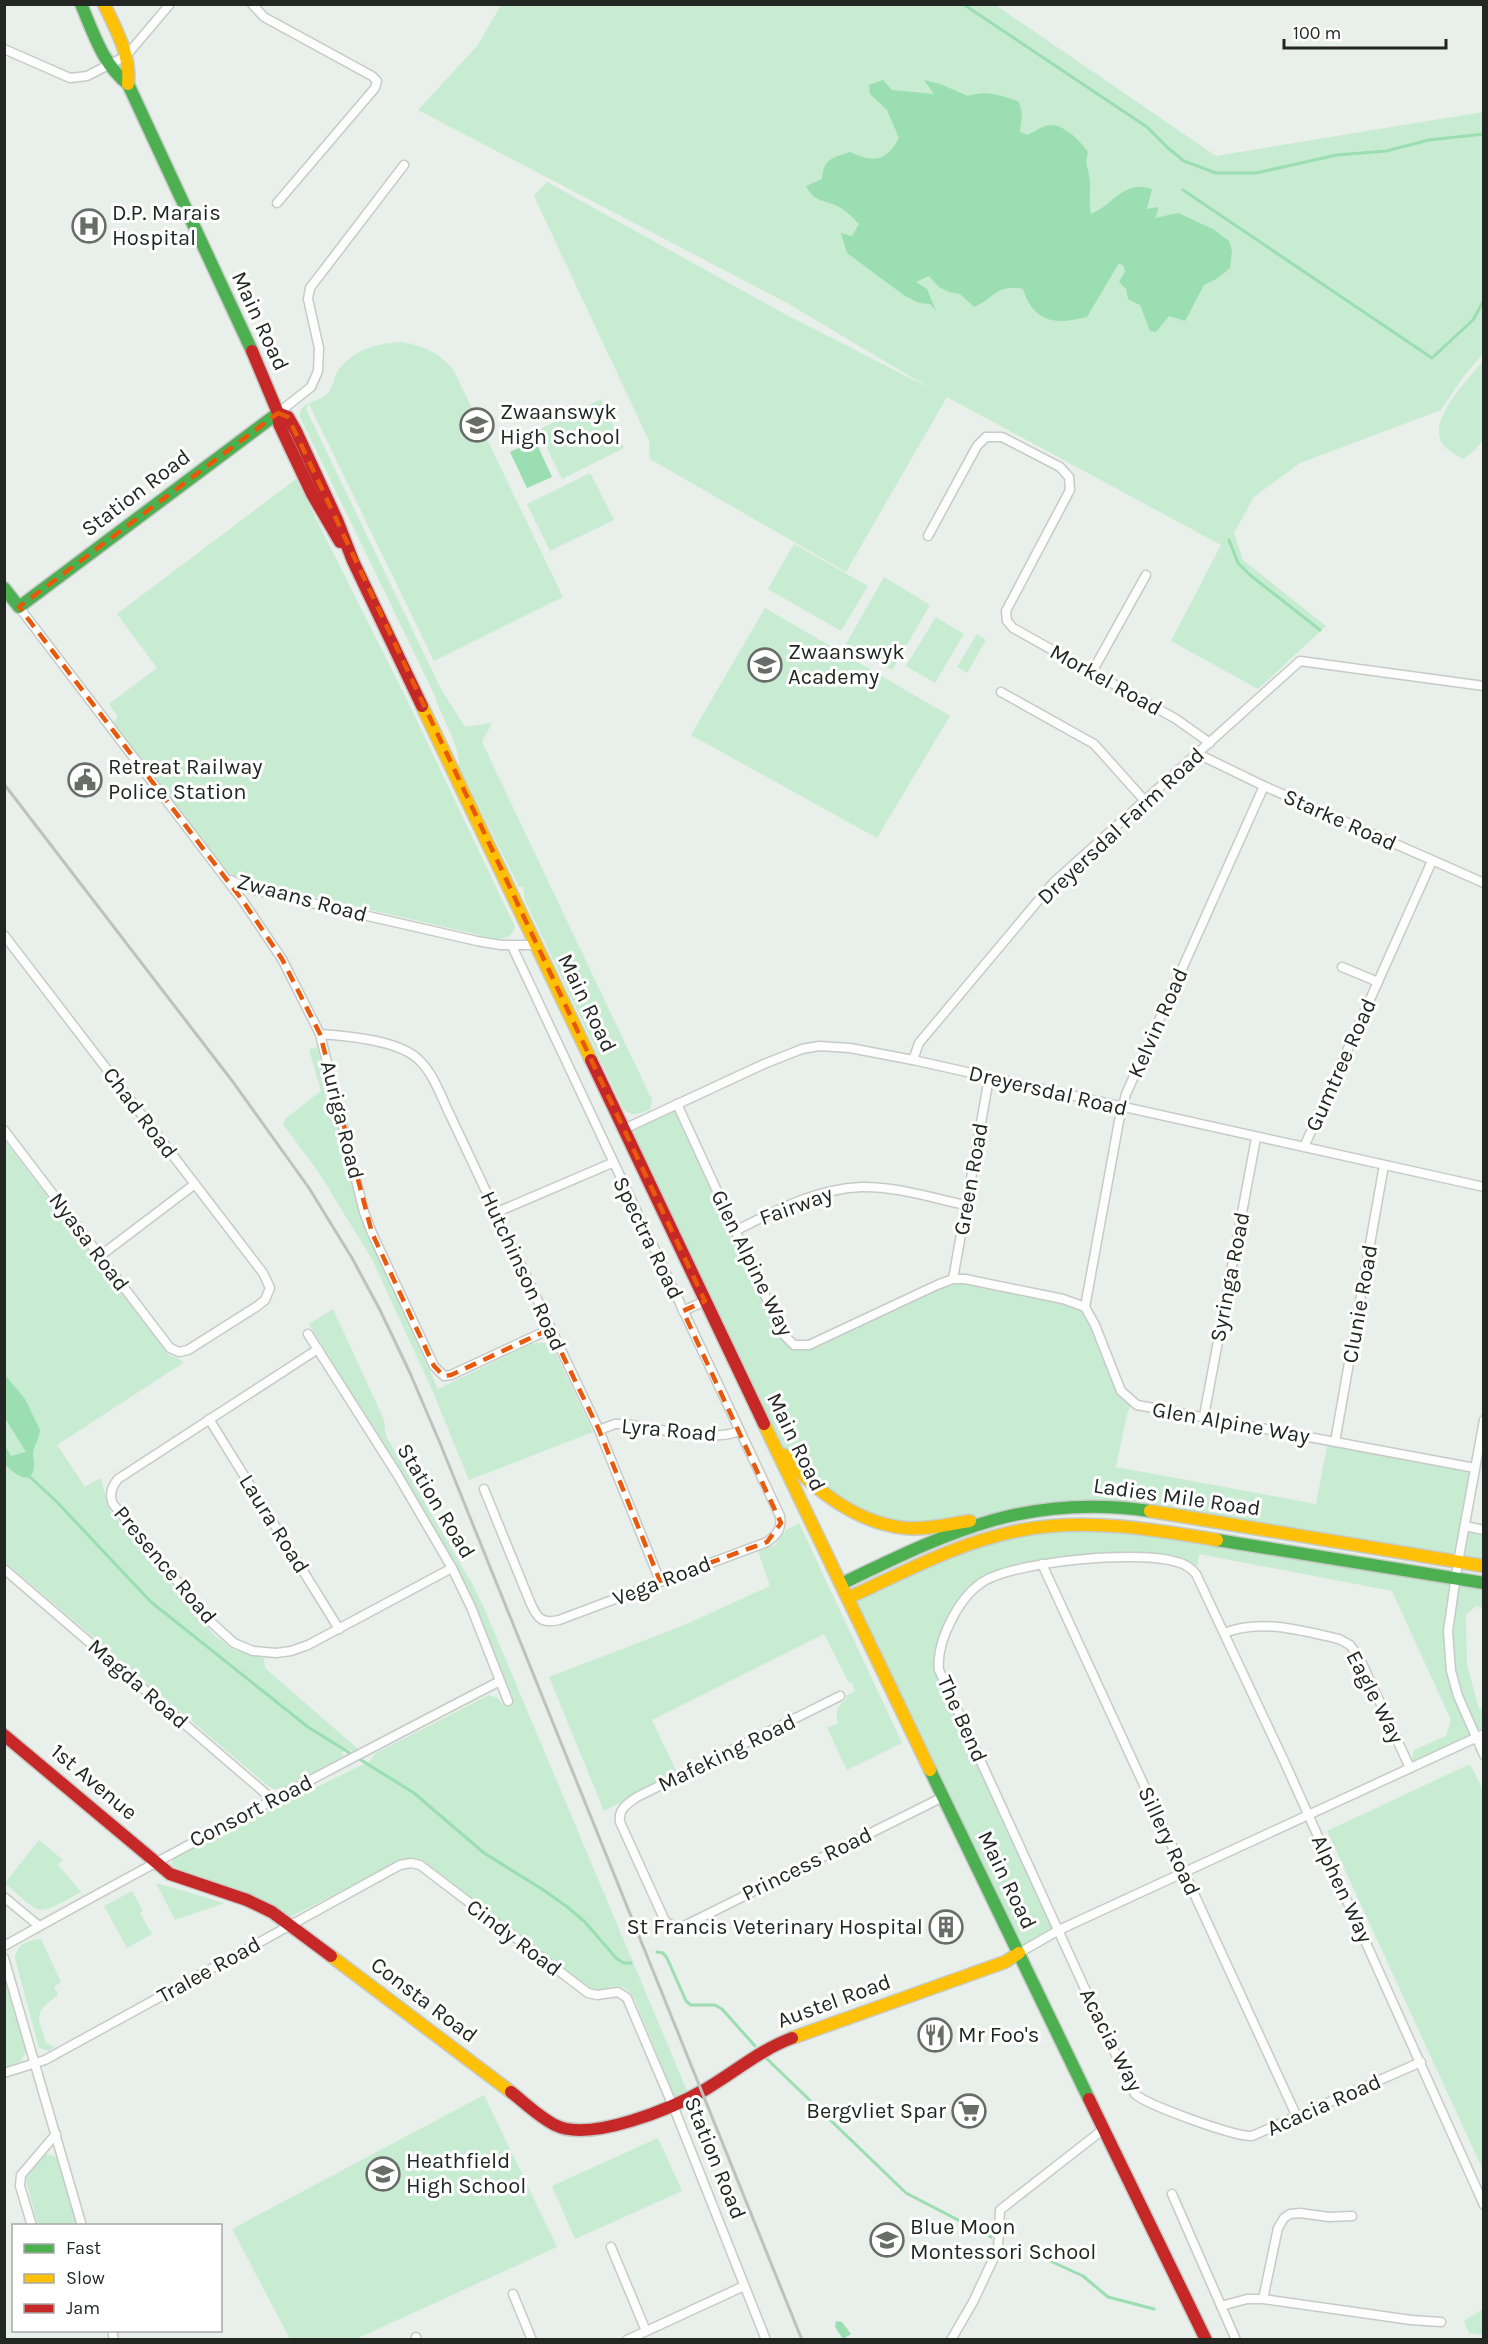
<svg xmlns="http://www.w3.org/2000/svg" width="1488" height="2344" font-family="Karla,sans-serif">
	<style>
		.green { fill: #c7ecd1 }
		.water { fill: #9bdeb1 }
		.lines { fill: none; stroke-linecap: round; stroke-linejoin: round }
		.stream { stroke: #9bdeb1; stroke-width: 3 }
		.street-casing { stroke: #c6cbc7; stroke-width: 11 }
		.fast-casing { stroke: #c6cbc7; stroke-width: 15 }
		.slow-casing { stroke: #c6cbc7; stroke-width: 15 }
		.jam-casing { stroke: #c6cbc7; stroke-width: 15 }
		.street { stroke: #fcfdfc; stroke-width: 8 }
		.fast { stroke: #4caf50; stroke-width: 12 }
		.slow { stroke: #ffc107; stroke-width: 12 }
		.jam { stroke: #c62828; stroke-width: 12 }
		.rail { stroke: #bfc0c0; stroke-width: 3 }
		.marked { fill: none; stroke: #e8590c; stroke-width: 4.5; stroke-dasharray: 12 8; stroke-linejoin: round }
		.labels { text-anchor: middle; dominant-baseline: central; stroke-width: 6; stroke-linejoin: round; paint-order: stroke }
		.poi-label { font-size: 22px; fill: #232724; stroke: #fff; text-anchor: start }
		.street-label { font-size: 22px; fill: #232724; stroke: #fff }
	</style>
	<rect width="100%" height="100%" fill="#e9efea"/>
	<g class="green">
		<polygon points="994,4 1216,156 1483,112 1483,354 1463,377 1441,410 1300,463 1254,497 1234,533 1243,560 1326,626 1258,689 1171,641 1221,545 947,397 846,572 650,459 649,441 534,196 547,182 783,313 933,390 787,303 418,110 478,45 501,5"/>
		<path d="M402 342C425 347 436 351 453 369L563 597 434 661 309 404 306 409 441 689 465 727 492 723 482 742 652 1100 650 1109C640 1114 633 1117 624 1110L525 900 523 886 519 887 459 767C460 743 441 719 435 696L300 417C299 401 318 403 327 394 333 388 334 376 339 369 355 349 378 343 402 342Z"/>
		<path d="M1483 361V440L1475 450 1463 459C1452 453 1439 446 1439 432 1438 410 1470 377 1483 361Z"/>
		<polygon points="601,399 624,448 562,479 538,430"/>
		<polygon points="590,473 614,520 550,551 527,504"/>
		<path d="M296 479 409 704 515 927C512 936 506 939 497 939L237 879 225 870 113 722 118 717 109 704 157 668 117 614Z"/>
		<polygon points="794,544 868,586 841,631 768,589"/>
		<polygon points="884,577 930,605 892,670 846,644"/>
		<polygon points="765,608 950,716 877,838 691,735"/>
		<polygon points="936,617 964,634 935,683 906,666"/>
		<polygon points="977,634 986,640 967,673 957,667"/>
		<polygon points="317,1047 362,1221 438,1389 533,1343 546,1343 554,1350 593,1432 469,1480 433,1392 372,1259 319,1173 283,1124 286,1118 321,1091 309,1049"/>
		<polygon points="677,1104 783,1334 800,1346 953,1279 1085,1307 1117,1382 1132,1402 1127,1414 1116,1467 1316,1504 1328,1441 1475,1468 1465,1526 1483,1530 1483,1566 1110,1506 918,1528 860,1514 790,1462 624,1129"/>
		<path d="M4 1140 169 1355 181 1360 183 1363 57 1445 85 1487 100 1478C106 1489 104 1500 110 1511L215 1636 234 1650 264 1658 265 1668 358 1749 353 1752 349 1749 341 1753 344 1756 282 1789H274L268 1786 5 1562Z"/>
		<path d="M333 1309 384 1420 386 1436 474 1587 484 1608 688 2093 677 2097 674 2095 634 1998C617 1973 606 1996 588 1987L421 1860 410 1858 400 1861 290 1917 268 1903 188 1875 171 1865 174 1857 370 1761 376 1753 489 1695 498 1698 502 1704 513 1699 477 1610 448 1551 309 1324Z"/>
		<path d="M799 1523 902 1743 847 1770 826 1726 830 1727 838 1723C835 1712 837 1705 847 1699L846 1696 855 1691 851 1682 849 1683 824 1634 652 1720 677 1773 604 1811 549 1677 682 1626 770 1586 758 1551 775 1545 786 1530Z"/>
		<polygon points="1081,1524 1483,1583 1483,1608 1476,1606 1466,1615 1467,1665 1479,1708 1483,1710 1483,1734 1410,1768 1414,1750 1446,1736 1451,1720 1392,1591 1199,1554 1196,1574 1175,1561 1083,1559 999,1575 964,1600 938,1660 1059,1930 1019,1953 848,1598 957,1549"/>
		<polygon points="1470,1764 1484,1792 1483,2170 1327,1831"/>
		<path d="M39 1840 63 1860 58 1865 81 1892C34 1917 44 1917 5 1883Z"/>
		<polygon points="156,1883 225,1903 175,1920"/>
		<polygon points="132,1891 143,1911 140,1913 152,1934 127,1948 104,1906"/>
		<path d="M41 1939 61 1982 54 1987 58 1995C33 2014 37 2014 46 2043L54 2047 50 2051 39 2048 15 1958C17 1944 28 1940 41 1939Z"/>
		<polygon points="4,1975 26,2051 21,2061 5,2067"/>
		<polygon points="484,2095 557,2247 356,2339 290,2339 232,2229"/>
		<polygon points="658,2138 682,2191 575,2239 552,2186"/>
		<polygon points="46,2154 55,2156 58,2160 78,2225 38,2225 26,2181 27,2176"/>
		<polygon points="1483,2309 1483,2335 1469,2333 1464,2321"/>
	</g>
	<g class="water">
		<path d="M883 80 892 90 934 94 924 80 940 84 968 96C987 90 1001 95 1019 102L1022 113 1020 132 1028 135C1033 132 1039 128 1045 126 1060 120 1080 140 1088 152 1085 162 1087 165 1089 175 1092 188 1088 200 1091 214 1114 205 1122 180 1152 189L1147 209 1159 207 1155 218 1178 213 1213 229 1229 241 1232 251 1230 268 1218 278 1204 285 1185 321 1169 316 1156 332 1150 331 1140 305 1128 299 1126 289 1119 282 1125 272 1124 266 1119 263 1087 317C1055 325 1034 323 1023 289 996 283 994 299 974 307L960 294 949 292 939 287 929 276 916 282 927 289 936 311 930 304 919 303 905 296 847 253 841 233 852 236 859 224C852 217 846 210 837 206 823 199 815 203 806 186L822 179C824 158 832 158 850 152 874 163 886 162 899 138L887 110 870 94 869 85Z"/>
		<polygon points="535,440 552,477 527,488 510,452"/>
		<path d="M5 1375 25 1399 40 1430C39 1439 34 1445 33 1453 33 1458 35 1463 34 1468 30 1488 11 1471 5 1464V1446L11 1456 26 1452 5 1418Z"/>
		<polygon points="836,2321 842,2322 851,2334 843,2339 835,2327"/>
	</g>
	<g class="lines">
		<g class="stream">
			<polyline points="963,4 1147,127 1168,148 1184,161 1216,173 1256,173 1337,155 1386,151 1429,140 1484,134"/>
			<polyline points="1183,190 1432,358 1473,320 1484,300"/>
			<polyline points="1229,540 1238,563 1250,575 1320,630"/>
			<polyline points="29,1476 56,1501 151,1602 308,1727 414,1793 484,1853 542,1889 566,1906 584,1921 617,1959 624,1963 631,1963"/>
			<polyline points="657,1952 663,1953 667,1958 686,2001 691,2005 715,2005 722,2009 755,2046"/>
			<polyline points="766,2058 906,2193 991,2237"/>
			<polyline points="1048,2260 1083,2276 1108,2297 1154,2309"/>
		</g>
		<defs>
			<g id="street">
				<polyline points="252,4 264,17 372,76 377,81 375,88 277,203"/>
				<polyline points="4,49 70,78 87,76 126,56 170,4"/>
				<polyline points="278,413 311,387 318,371 319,348 308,299 310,288 404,165"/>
				<polyline points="928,536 977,446 986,437 1002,437 1060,467 1069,477 1070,490 1006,611 1007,621 1013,628 1176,719 1210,743"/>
				<polyline points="19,607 243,901 282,959 320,1034 364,1212 372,1233 434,1366 444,1376 451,1375 550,1329"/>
				<polyline points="1092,672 1146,575"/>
				<polyline points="1001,692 1094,744 1145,801"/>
				<polyline points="1198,754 1264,786 1484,883"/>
				<polyline points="230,880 250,889 477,941 501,945 536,945"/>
				<polyline points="4,935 263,1273 270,1288 265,1300 256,1307 188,1350 179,1352 170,1348 4,1130"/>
				<polyline points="1342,967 1378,982"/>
				<path d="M320 1034C347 1036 399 1040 419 1060 434 1074 442 1099 451 1117L599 1430 660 1581"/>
				<polyline points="913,1060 919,1043 1053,883 1300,661 1484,686"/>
				<polyline points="677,1104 783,1334 794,1345 809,1345 937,1285 953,1279 965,1279 1063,1299 1085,1307 1095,1325 1121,1391 1137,1405 1475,1468"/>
				<polyline points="624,1129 764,1064 802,1049 819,1046 850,1048 913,1060 1484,1187"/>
				<polyline points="1304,1147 1432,861"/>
				<polyline points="495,1213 612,1163"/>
				<path d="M735 1231C775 1211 815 1189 861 1187 895 1186 932 1198 965 1205"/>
				<polyline points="100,1256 195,1184"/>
				<polyline points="953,1279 989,1078"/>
				<polyline points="1085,1307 1119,1121 1126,1094 1264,786"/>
				<polyline points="683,1311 705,1301"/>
				<polyline points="308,1334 397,1474 452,1568 471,1607 508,1701"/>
				<path d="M318 1349 118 1479C112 1486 109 1495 113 1504L211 1622 234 1643 253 1651 276 1653 291 1651 308 1645 452 1568"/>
				<polyline points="1204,1416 1256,1138"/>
				<polyline points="209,1419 339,1629"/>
				<polyline points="1484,1420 1458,1562 1448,1631 1451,1671 1458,1696 1484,1755"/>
				<path d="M599 1430 615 1424H625C656 1428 712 1443 739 1431"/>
				<polyline points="1335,1442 1384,1165"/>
				<path d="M484 1489 530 1602C537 1618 541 1624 559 1620L767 1542C777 1535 782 1529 780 1516L512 946"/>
				<polyline points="1465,1526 1484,1530"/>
				<polyline points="1042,1564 1297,2117"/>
				<polyline points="4,1569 272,1799"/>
				<path d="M1224 1633C1261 1618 1302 1631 1339 1639L1350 1645 1360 1659 1410 1768"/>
				<path d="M840 1696 637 1797C627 1804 618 1809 620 1822L665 1921C672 1927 677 1927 686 1925L943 1797"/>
				<polyline points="4,1897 39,1926"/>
				<path d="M4 1946C168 1854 334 1767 500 1681"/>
				<polyline points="1019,1953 1059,1930 1484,1734"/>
				<polyline points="4,1958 82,2226"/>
				<path d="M1421 2062 1252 2136C1235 2137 1147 2105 1135 2094L1102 2026 939 1670C936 1641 960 1594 986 1580 1022 1561 1139 1550 1177 1562 1185 1564 1191 1568 1196 1574L1285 1763 1484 2205"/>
				<polyline points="4,2073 45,2060 400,1865 411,1863 420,1865 588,1993 597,1995 618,1992 627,1998 676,2113 766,2340"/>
				<polyline points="1172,2194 1236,2340"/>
				<polyline points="32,2226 20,2186 21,2175 56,2134"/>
				<polyline points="611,2247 646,2331"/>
				<polyline points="513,2294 532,2340"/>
				<polyline points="1263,2299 1278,2228 1284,2218 1290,2214 1300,2213 1329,2217 1352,2216"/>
				<polyline points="1221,2306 1247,2299 1263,2299 1411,2320 1441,2322"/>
				<polyline points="112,2330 114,2340"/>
				<polyline points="416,2337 417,2340"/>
				<polyline points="627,2340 744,2286"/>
				<polyline points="951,2340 973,2302 998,2249 1000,2210 1105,2128"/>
			</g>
			<g id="fast">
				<path d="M81 4C93 32 103 65 128 84L252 351"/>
				<polyline points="4,588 19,607 278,413"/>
				<polyline points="1217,1540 1484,1583"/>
				<path d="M841 1584C949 1532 1026 1493 1150 1511"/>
				<polyline points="930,1770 1089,2099"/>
			</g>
			<g id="slow">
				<path d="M104 4C116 30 131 55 128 84"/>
				<polyline points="422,706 591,1060"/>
				<polyline points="764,1424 930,1770"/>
				<path d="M784 1455C814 1490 857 1523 905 1528 927 1530 949 1524 970 1521"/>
				<polyline points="1150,1511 1484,1566"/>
				<path d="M848 1598C904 1572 961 1541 1022 1530 1087 1518 1152 1529 1217 1540"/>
				<polyline points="331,1956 511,2092"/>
				<polyline points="792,2038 1005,1962 1019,1953"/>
			</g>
			<g id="jam">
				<polyline points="252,351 278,413 279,424 312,494 340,542"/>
				<polyline points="278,413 288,417 296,431 337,520 353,561 422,706"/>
				<polyline points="591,1060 764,1424"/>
				<polyline points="4,1735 170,1874 247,1900 272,1912 331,1956"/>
				<path d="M511 2092C525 2103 539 2117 555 2125 590 2143 673 2108 706 2089 735 2072 760 2050 792 2038"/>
				<polyline points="1089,2099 1206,2340"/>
			</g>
		</defs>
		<use href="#street" class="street-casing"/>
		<use href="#fast" class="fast-casing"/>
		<use href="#slow" class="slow-casing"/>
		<use href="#jam" class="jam-casing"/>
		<use href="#street" class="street"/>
		<use href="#fast" class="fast"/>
		<use href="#slow" class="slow"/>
		<use href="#jam" class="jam"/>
		<polyline class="rail" points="4,784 233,1082 309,1188 352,1258 380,1310 410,1373 440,1443 802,2340"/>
	</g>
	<path class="marked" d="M278 413 288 417 705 1301 683 1311 781 1523 767 1542 660 1581 599 1430 550 1329 451 1375 444 1376 434 1366 372 1233 320 1034 282 959 243 901 19 607Z"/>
	<defs>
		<symbol id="hospital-ring" viewBox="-11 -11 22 22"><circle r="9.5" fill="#fff" stroke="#686d69" stroke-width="1.5"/><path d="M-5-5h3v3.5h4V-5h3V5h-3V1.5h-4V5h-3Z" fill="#686d69"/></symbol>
		<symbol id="school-ring" viewBox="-11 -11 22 22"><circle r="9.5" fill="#fff" stroke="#686d69" stroke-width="1.5"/><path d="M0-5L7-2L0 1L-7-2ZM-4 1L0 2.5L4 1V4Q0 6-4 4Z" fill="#686d69"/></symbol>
		<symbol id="civic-ring" viewBox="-11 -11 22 22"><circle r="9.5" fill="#fff" stroke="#686d69" stroke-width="1.5"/><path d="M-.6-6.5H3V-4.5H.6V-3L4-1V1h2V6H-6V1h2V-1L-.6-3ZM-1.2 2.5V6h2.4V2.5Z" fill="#686d69"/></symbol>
		<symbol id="building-ring" viewBox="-11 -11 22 22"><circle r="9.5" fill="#fff" stroke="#686d69" stroke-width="1.5"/><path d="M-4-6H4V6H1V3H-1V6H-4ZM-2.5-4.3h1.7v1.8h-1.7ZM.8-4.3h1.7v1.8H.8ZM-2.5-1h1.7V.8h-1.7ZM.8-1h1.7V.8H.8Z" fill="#686d69"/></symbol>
		<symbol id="restaurant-ring" viewBox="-11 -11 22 22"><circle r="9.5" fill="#fff" stroke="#686d69" stroke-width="1.5"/><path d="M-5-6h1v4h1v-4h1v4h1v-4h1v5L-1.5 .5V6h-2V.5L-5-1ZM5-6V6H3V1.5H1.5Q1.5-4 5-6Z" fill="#686d69"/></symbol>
		<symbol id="supermarket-ring" viewBox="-11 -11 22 22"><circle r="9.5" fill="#fff" stroke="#686d69" stroke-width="1.5"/><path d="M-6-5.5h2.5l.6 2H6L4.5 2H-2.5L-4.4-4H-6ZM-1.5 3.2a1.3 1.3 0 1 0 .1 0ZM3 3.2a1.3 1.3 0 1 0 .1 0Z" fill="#686d69"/></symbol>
	</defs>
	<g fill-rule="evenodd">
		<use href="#hospital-ring" x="70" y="207" width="38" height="38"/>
		<use href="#school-ring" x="458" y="406" width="38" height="38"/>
		<use href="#school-ring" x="746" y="646" width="38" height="38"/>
		<use href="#civic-ring" x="66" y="761" width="38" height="38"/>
		<use href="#building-ring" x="927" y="1908" width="38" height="38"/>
		<use href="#restaurant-ring" x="916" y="2016" width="38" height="38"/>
		<use href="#supermarket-ring" x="950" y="2092" width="38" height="38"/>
		<use href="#school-ring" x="364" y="2155" width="38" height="38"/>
		<use href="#school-ring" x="868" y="2221" width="38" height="38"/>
	</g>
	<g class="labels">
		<g class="poi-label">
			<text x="112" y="213">D.P. Marais<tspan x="112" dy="25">Hospital</tspan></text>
			<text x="500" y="412">Zwaanswyk<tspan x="500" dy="25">High School</tspan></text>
			<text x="788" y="652">Zwaanswyk<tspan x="788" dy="25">Academy</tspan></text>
			<text x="108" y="767">Retreat Railway<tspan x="108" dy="25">Police Station</tspan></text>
			<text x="923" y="1927" text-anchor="end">St Francis Veterinary Hospital</text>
			<text x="958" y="2035">Mr Foo's</text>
			<text x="946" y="2111" text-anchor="end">Bergvliet Spar</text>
			<text x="406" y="2161">Heathfield<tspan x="406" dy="25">High School</tspan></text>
			<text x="910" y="2227">Blue Moon<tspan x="910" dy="25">Montessori School</tspan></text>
		</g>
		<g class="street-label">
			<text transform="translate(260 321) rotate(65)">Main Road</text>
			<text transform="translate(136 493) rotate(-37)">Station Road</text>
			<text transform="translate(1106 680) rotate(29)">Morkel Road</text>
			<text transform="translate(1340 820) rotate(24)">Starke Road</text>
			<text transform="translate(1121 826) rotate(-43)">Dreyersdal Farm Road</text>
			<text transform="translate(302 898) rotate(15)">Zwaans Road</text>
			<text transform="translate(587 1003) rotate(64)">Main Road</text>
			<text transform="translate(1158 1023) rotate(-66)">Kelvin Road</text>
			<text transform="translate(1341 1065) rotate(-66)">Gumtree Road</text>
			<text transform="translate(1048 1091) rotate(13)">Dreyersdal Road</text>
			<text transform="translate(140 1113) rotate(53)">Chad Road</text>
			<text transform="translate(342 1120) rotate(76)">Auriga Road</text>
			<text transform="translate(971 1179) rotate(-80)">Green Road</text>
			<text transform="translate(796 1206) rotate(-20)">Fairway</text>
			<text transform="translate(648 1238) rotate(64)">Spectra Road</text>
			<text transform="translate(89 1242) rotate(53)">Nyasa Road</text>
			<text transform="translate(752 1263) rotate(64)">Glen Alpine Way</text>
			<text transform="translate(523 1271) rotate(65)">Hutchinson Road</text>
			<text transform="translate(1230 1277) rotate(-79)">Syringa Road</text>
			<text transform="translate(1360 1304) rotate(-80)">Clunie Road</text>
			<text transform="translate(1231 1423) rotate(10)">Glen Alpine Way</text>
			<text transform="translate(669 1430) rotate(5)">Lyra Road</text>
			<text transform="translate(796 1442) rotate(64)">Main Road</text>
			<text transform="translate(1177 1497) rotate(8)">Ladies Mile Road</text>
			<text transform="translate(436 1501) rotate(59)">Station Road</text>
			<text transform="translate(274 1524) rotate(58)">Laura Road</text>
			<text transform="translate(165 1565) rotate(50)">Presence Road</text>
			<text transform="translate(662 1581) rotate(-21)">Vega Road</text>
			<text transform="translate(138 1684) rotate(41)">Magda Road</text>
			<text transform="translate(1375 1697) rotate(63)">Eagle Way</text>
			<text transform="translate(962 1719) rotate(66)">The Bend</text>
			<text transform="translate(727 1753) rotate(-26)">Mafeking Road</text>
			<text transform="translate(94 1782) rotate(40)">1st Avenue</text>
			<text transform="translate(251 1811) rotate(-27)">Consort Road</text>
			<text transform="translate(1169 1841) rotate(65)">Sillery Road</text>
			<text transform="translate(807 1864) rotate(-26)">Princess Road</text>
			<text transform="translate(1007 1880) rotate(64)">Main Road</text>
			<text transform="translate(1342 1889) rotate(65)">Alphen Way</text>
			<text transform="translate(514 1938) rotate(37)">Cindy Road</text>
			<text transform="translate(209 1970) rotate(-29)">Tralee Road</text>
			<text transform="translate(424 2000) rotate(37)">Consta Road</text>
			<text transform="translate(834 2001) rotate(-20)">Austel Road</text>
			<text transform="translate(1111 2040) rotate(63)">Acacia Way</text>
			<text transform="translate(1324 2105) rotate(-24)">Acacia Road</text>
			<text transform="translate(715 2158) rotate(68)">Station Road</text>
		</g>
	</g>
	<rect width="1488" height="2344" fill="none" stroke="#232724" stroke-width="12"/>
	<rect x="12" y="2224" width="210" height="108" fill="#ffffff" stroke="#a7a9a7" stroke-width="1.5"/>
	<rect x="24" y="2244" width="30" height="9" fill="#4caf50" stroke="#a7a9a7" stroke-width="1.5"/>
	<text x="66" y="2254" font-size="18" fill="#232724">Fast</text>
	<rect x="24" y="2274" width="30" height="9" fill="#ffc107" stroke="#a7a9a7" stroke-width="1.5"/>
	<text x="66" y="2284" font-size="18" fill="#232724">Slow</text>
	<rect x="24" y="2304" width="30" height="9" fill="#c62828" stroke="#a7a9a7" stroke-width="1.5"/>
	<text x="66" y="2314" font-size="18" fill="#232724">Jam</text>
	<path d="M1284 39v9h162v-9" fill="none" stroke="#232724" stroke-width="3"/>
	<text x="1293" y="39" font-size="18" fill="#232724" stroke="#ffffff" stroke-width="4.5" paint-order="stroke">100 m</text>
</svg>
